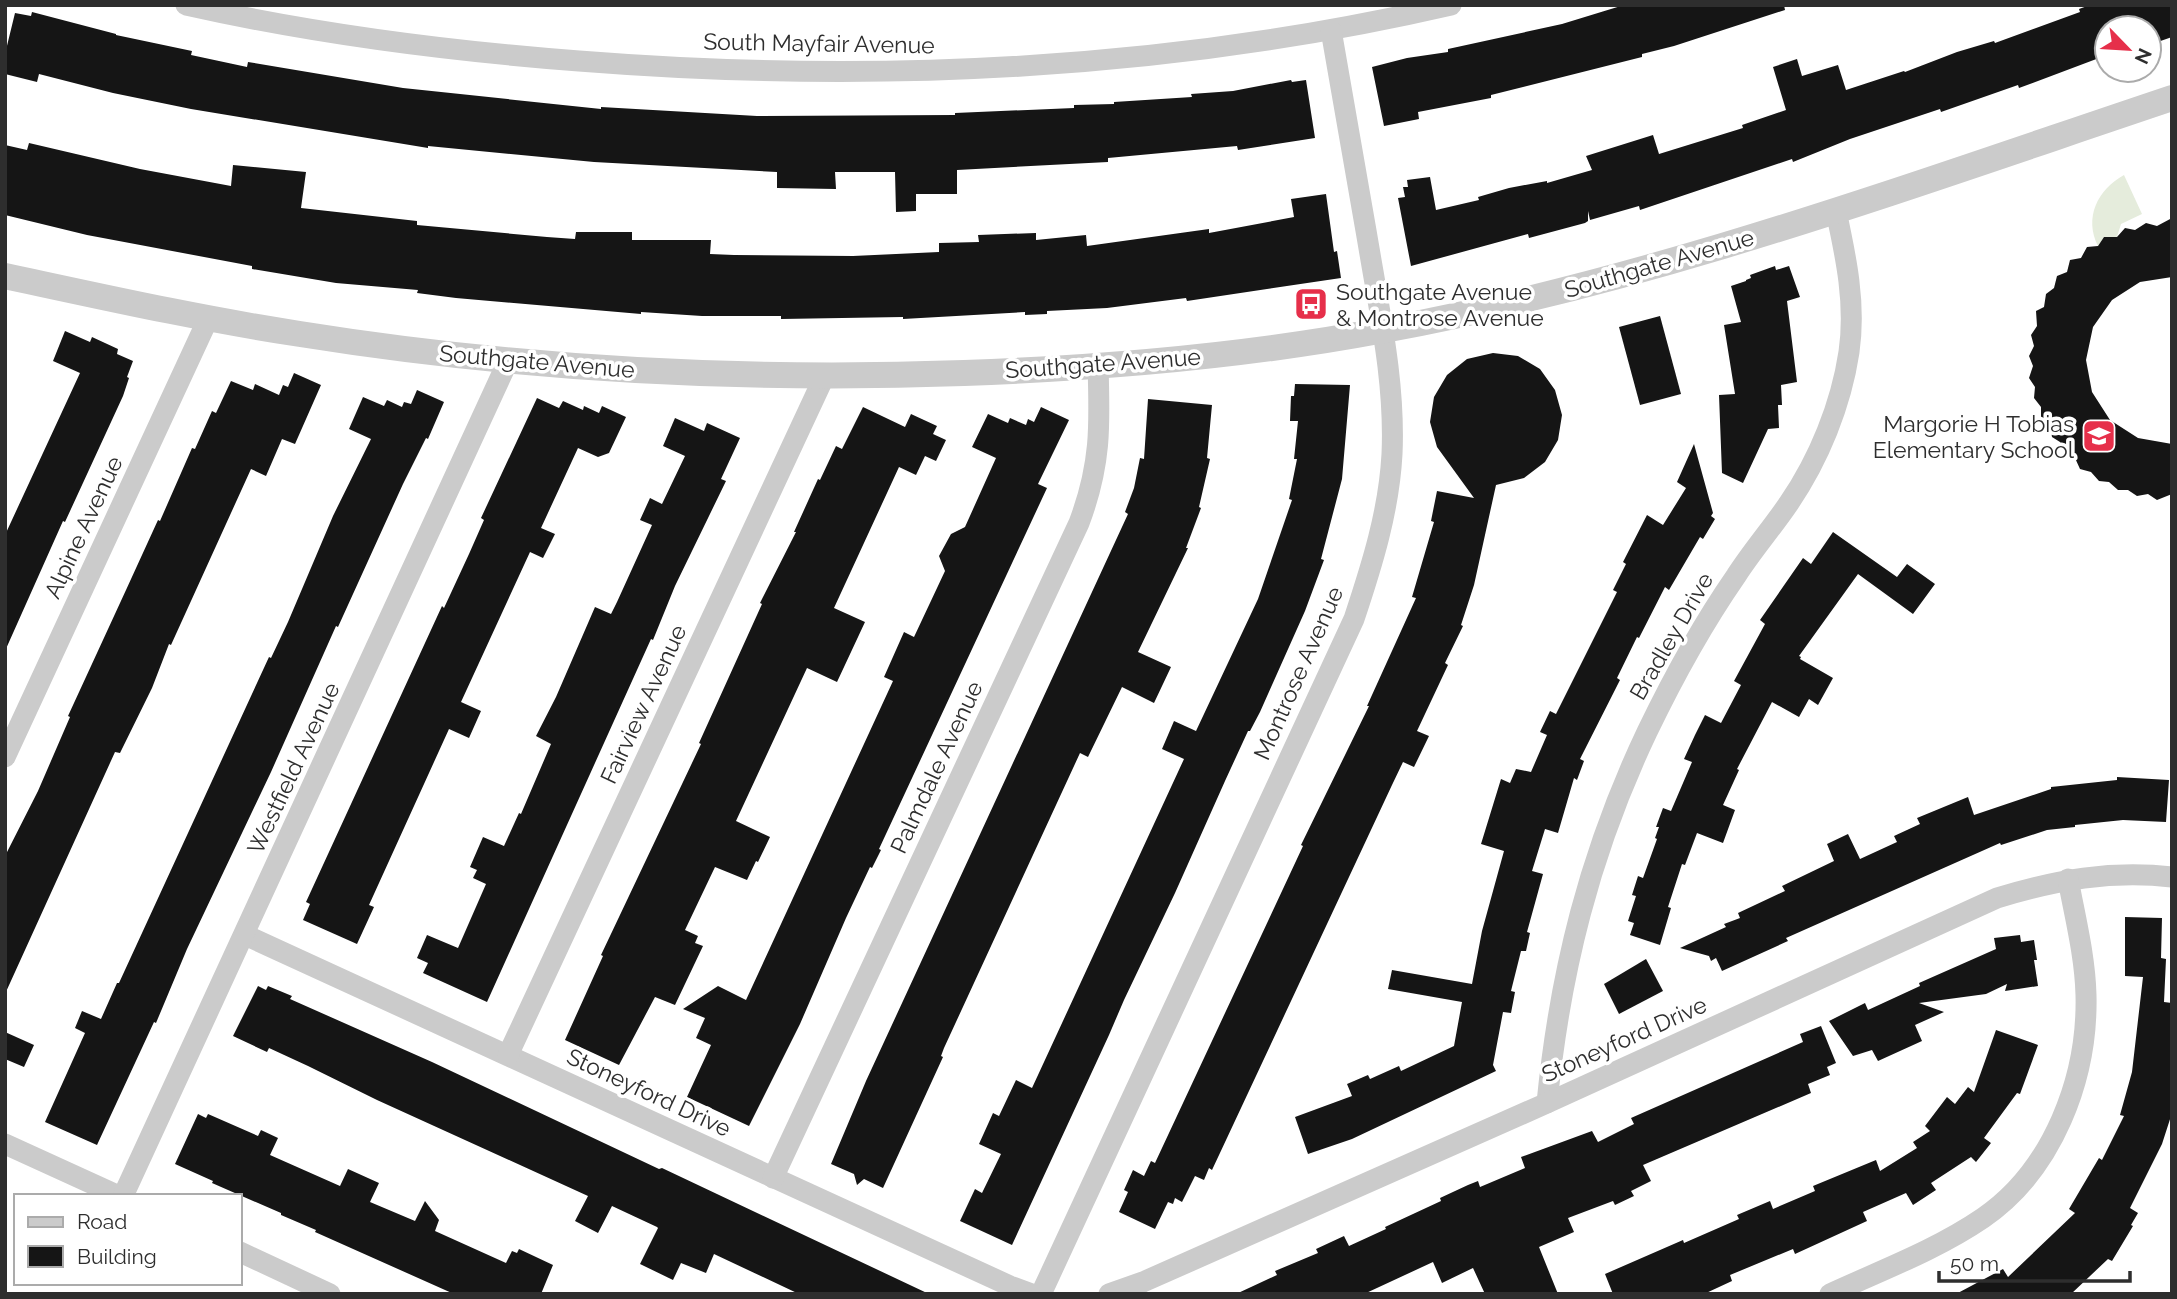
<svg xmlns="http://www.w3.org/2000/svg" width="2177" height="1299" font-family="Raleway,sans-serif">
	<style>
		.green { fill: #e5ecdc }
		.building { fill: #151515 }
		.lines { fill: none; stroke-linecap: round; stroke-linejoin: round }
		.minor { stroke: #cbcbcb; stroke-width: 21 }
		.tertiary { stroke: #cbcbcb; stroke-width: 26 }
		.labels { text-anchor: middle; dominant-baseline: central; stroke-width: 7; stroke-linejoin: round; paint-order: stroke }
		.street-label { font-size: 23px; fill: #2e2e2e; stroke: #fff }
		.poi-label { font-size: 23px; fill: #2e2e2e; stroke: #fff; text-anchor: start }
	</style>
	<rect width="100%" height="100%" fill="#fff"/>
	<path class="green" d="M2124 175 2142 214 2121 224 2117 237H2104L2098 246C2084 218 2097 190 2124 175Z"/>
	<g class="building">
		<polygon points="1624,5 1784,5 1785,10 1674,46 1642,54 1642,57 1491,95 1491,98 1418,112 1419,119 1384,126 1372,67 1407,58 1448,52 1448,49 1562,24"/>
		<polygon points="2090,5 2172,5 2172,37 2149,45 2149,28 2107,28 2107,55 2019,88 2018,85 1941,112 1940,109 1850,139 1793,162 1792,159 1640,210 1639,206 1590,220 1588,211 1588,221 1585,223 1529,238 1528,234 1411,266 1398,198 1405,197 1403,187 1408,187 1407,180 1430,177 1436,210 1479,200 1478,197 1509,188 1547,181 1547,183 1592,170 1586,156 1653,135 1659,154 1743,128 1742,125 1786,110 1773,67 1797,59 1802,76 1838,65 1846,90 1904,71 1905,72 1957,52 1994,41 1995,43 2080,12 2079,9"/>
		<polygon points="32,12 116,34 116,35 192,51 191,55 247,67 248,62 403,88 601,109 601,107 757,116 955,115 955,113 1074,108 1074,105 1114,104 1114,102 1192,97 1191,94 1233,91 1291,80 1292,82 1306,80 1315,138 1238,150 1237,146 1108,158 1108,162 957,170 957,194 916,194 916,211 896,212 895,172 835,172 836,189 777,188 777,172 594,162 428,146 428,148 191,109 113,93 39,74 37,82 5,74 5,54 15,13 31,16"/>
		<polygon points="29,143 140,169 231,186 233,165 306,172 301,208 417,221 417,225 547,237 575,239 576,232 632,232 632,240 711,240 710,254 734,255 853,256 939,252 939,243 979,242 978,235 1036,233 1036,240 1086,235 1087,246 1209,229 1209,233 1294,217 1291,199 1326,194 1334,252 1337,251 1341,278 1187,301 1186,298 1107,308 1047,311 1047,314 1025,315 1025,312 903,319 903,317 781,319 781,316 702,316 641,312 641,314 456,298 417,293 418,290 336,283 252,269 252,266 87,235 5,215 5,145 27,150"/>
		<polygon points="2172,218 2172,277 2140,282 2112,300 2093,327 2086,360 2092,392 2110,420 2138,438 2172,444 2172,494 2157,500 2148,494 2137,496 2128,490 2118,490 2109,482 2099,481 2091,472 2080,469 2075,458 2064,454 2060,442 2052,437 2050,425 2041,419 2041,407 2034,398 2035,387 2029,378 2033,366 2029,356 2034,346 2031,335 2037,326 2036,311 2044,307 2046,294 2054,288 2057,276 2067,272 2070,260 2081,258 2087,247 2098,246 2104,237 2117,237 2125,228 2135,230 2146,223 2157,226"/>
		<polygon points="1775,266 1776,270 1789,266 1800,297 1787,301 1797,382 1781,385 1782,405 1778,405 1779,428 1768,429 1743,483 1722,473 1719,395 1735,394 1724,325 1741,322 1731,286 1746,281 1746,280 1751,278 1750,275"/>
		<polygon points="1660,316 1681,394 1640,405 1619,327"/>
		<polygon points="65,331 90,342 92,337 118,349 117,354 133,361 127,377 129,378 123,396 65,522 63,521 5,651 5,535 80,373 53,361"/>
		<polygon points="1493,353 1518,356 1540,369 1555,390 1562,415 1558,440 1545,462 1524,478 1496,485 1474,585 1461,625 1463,626 1445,663 1448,665 1417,731 1429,736 1414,767 1403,762 1392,785 1212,1170 1209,1168 1204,1180 1195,1176 1182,1202 1175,1198 1173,1204 1168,1202 1155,1229 1119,1212 1128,1192 1124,1190 1133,1170 1144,1176 1151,1161 1155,1163 1303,846 1301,845 1369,706 1367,706 1416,598 1412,597 1434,522 1431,521 1437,491 1474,498 1437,447 1430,422 1434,397 1447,375 1467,359"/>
		<polygon points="294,373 321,385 295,444 282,439 266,476 251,469 171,645 169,644 152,688 120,753 115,752 5,994 5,856 38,791 70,717 68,716 126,590 158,520 160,521 192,448 195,449 212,411 216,413 231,381 253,390 255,384 279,395 283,385 288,387"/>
		<polygon points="1295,384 1350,385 1342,479 1321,559 1324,560 1305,611 1260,712 1250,731 1248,731 1225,781 1175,893 1124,1000 1109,1035 1012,1245 960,1221 975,1189 982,1193 1001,1154 979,1144 993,1113 999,1116 1016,1080 1032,1088 1184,759 1162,749 1174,721 1196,731 1258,599 1292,500 1289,499 1297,459 1294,459 1298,421 1290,421 1291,396 1294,396"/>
		<polygon points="417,390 444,402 428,439 426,438 403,484 338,627 336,626 271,772 187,949 156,1023 154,1022 97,1145 45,1122 85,1033 75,1028 82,1011 101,1019 117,983 119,983 269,657 271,658 288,622 333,516 371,439 349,429 363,397 384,406 387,400 402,407 404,402 411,404"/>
		<polygon points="537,398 559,408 563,401 583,410 584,406 599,413 602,406 626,417 609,453 598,457 578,448 541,528 555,534 543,558 530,552 461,702 481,711 469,738 449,729 369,905 374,907 357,944 303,920 310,904 306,902 442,606 444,608 469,554 484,520 481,518"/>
		<polygon points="1148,399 1212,405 1207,458 1210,459 1199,507 1201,508 1186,548 1188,548 1138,652 1171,667 1154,703 1122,687 1088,757 1080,753 944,1048 941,1056 943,1057 883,1188 864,1179 857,1185 854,1174 831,1164 866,1081 1128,514 1125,512 1134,488 1140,458 1144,459"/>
		<polygon points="863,407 905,427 911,414 937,426 933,434 946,440 936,461 925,456 916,475 899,467 834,608 865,622 837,682 807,668 736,821 770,837 758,862 756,861 747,880 715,867 685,930 698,936 695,943 703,946 675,1005 655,997 619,1065 565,1040 603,956 601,955 701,744 699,743 762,604 760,603 796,532 794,532 818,479 820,480 836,446 842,449"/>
		<polygon points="1041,407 1069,420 1038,484 1047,488 879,849 881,850 872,868 870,867 846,918 800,1024 749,1126 687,1097 711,1045 696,1038 705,1018 683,1009 718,986 746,1000 893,681 884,677 904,632 914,637 945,571 939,556 951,534 965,527 996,458 972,447 988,414 1008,423 1010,418 1026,425 1028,419 1034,422"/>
		<polygon points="675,418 704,431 707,423 740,438 721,479 726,481 675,586 653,640 651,639 487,1002 423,973 428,963 417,958 427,935 458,948 486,884 473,878 477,870 470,867 483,837 504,846 519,813 521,814 551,744 536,736 556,697 595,607 611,614 617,602 652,525 640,520 650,498 662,504 685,456 663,446"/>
		<polygon points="1694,444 1713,513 1711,516 1715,519 1703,539 1700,537 1669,590 1665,587 1639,638 1637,637 1617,678 1620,680 1580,759 1584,761 1577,780 1574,778 1558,833 1545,829 1532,871 1543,874 1527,932 1530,933 1526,951 1521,951 1511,991 1515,992 1511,1013 1503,1012 1493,1065 1496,1071 1352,1139 1308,1154 1295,1117 1352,1096 1347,1084 1368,1075 1370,1079 1399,1066 1401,1071 1454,1046 1462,1002 1388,989 1392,970 1472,984 1482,931 1504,851 1481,844 1501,779 1510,783 1516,769 1531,772 1547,735 1540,732 1550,711 1556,714 1617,592 1613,590 1626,564 1623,562 1647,515 1663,525 1686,488 1677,482"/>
		<polygon points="1833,532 1897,577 1907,564 1935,584 1913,614 1858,574 1799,656 1801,657 1800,659 1833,678 1818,705 1809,699 1799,717 1772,702 1737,769 1739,770 1723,805 1735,810 1723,843 1697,833 1685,865 1682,864 1668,907 1671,908 1660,945 1630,935 1634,923 1628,921 1636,896 1632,895 1638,876 1643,878 1657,839 1655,838 1659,827 1656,827 1663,808 1671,811 1692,762 1684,759 1695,735 1705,715 1721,723 1741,685 1734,681 1765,624 1760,620 1803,558 1811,564"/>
		<polygon points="2117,777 2169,780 2166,822 2123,820 2075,825 2075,827 2047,830 2001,845 2000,843 1786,938 1788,941 1722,971 1716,958 1711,961 1709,956 1680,948 1726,927 1724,924 1740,918 1738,913 1785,891 1782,886 1834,861 1827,844 1848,834 1860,859 1897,842 1894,836 1920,824 1917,818 1968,797 1974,815 2051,789 2051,787 2117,780"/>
		<polygon points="2125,917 2162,918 2161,958 2166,959 2164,1002 2172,1003 2172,1113 2162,1144 2130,1208 2138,1213 2131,1225 2133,1226 2112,1261 2108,1259 2071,1294 1956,1294 2003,1269 2008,1277 2075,1213 2069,1209 2099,1158 2102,1160 2124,1116 2120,1115 2132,1072 2143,977 2125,976"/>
		<polygon points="2020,935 2021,942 2034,940 2037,960 2034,960 2038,986 2005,991 2007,984 1986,994 1919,1003 1944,1012 1915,1025 1922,1041 1878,1061 1872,1050 1853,1056 1829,1021 1865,1003 1868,1010 1920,986 1919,983 1996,949 1994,938"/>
		<polygon points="1646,959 1663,991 1619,1014 1604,984"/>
		<polygon points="258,986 266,990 268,986 292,996 290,999 432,1062 659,1169 662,1168 929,1294 799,1294 714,1254 706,1273 681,1263 673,1280 640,1264 658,1228 657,1227 612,1206 598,1233 575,1221 588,1196 377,1100 308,1066 269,1048 267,1052 233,1036"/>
		<polygon points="1821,1026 1836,1063 1827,1067 1830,1075 1808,1084 1811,1093 1643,1165 1651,1181 1631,1191 1634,1196 1615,1205 1613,1201 1568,1218 1574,1232 1539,1247 1558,1294 1485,1294 1473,1268 1442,1283 1433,1262 1364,1294 1236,1294 1277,1275 1275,1271 1318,1253 1316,1249 1344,1236 1349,1246 1386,1229 1385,1227 1441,1201 1440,1198 1468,1185 1478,1181 1480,1187 1525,1168 1521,1157 1592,1131 1598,1142 1634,1124 1631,1118 1803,1042 1800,1034"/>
		<polygon points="1996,1030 2038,1045 2020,1094 2017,1093 1984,1138 1991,1143 1976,1162 1971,1157 1931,1183 1936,1190 1913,1205 1906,1193 1863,1212 1867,1221 1795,1254 1793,1249 1730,1275 1732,1281 1704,1294 1613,1294 1605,1274 1683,1240 1684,1243 1739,1219 1737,1215 1770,1201 1773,1209 1815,1191 1813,1186 1876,1160 1880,1171 1917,1148 1913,1142 1930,1131 1925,1126 1947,1097 1955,1104 1968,1087 1974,1092"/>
		<polygon points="5,1032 34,1045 24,1067 5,1059"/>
		<polygon points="198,1114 206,1118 208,1114 258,1136 261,1130 278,1138 270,1155 340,1186 348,1169 379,1183 370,1202 415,1221 425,1201 439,1220 435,1231 506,1263 512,1251 517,1253 519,1249 553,1265 541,1294 454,1294 315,1232 316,1230 281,1215 281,1213 212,1183 213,1181 175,1164"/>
	</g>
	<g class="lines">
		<g class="minor">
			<path d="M186 5C315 34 448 51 579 61 871 84 1165 71 1451 5"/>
			<polyline points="5,757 208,319"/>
			<polyline points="245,935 1010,1286 1032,1294"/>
			<polyline points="508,1055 825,375"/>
			<path d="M1547 1103C1560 971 1590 852 1647 732 1673 678 1702 625 1736 576 1752 551 1772 528 1789 503 1819 459 1841 405 1849 352 1856 304 1846 257 1836 211"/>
			<polyline points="5,1144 119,1196"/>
			<path d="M773 1178 1079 523C1101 465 1100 426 1098 366"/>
			<polyline points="123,1196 508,361"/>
			<polyline points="240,1252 330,1294"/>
			<path d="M1041 1294 1354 619C1372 565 1389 511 1392 454 1395 389 1382 324 1371 260 1358 183 1344 106 1331 30"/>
			<path d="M1109 1294 1143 1282 1547 1103 1997 898C2056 880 2111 870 2172 877"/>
			<path d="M1830 1294C1882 1270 1936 1250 1983 1218 2053 1170 2088 1078 2086 995 2085 956 2075 917 2068 879"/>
		</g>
		<path class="tertiary" d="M5 276C103 297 201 319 300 334 519 369 742 381 964 373 1104 368 1246 356 1384 330 1654 280 1912 185 2172 98"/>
	</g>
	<defs>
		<symbol id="bus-square" viewBox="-11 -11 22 22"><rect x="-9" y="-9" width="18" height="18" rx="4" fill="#e62f4a" stroke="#fff"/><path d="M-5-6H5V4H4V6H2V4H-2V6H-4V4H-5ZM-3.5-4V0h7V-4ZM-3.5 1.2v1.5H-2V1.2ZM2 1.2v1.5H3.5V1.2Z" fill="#fff"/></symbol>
		<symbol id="school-square" viewBox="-11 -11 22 22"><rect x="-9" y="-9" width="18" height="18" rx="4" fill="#e62f4a" stroke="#fff"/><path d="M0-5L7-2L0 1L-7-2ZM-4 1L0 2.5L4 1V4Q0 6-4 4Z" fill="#fff"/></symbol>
	</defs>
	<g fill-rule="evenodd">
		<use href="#bus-square" x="1292" y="285" width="38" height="38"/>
		<use href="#school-square" x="2080" y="417" width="38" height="38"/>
	</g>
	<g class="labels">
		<g class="street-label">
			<text transform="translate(819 43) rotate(1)">South Mayfair Avenue</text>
			<text transform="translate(1659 263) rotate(-16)">Southgate Avenue</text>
			<text transform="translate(537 361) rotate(5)">Southgate Avenue</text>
			<text transform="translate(1103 363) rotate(-4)">Southgate Avenue</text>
			<text transform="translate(83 527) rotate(-65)">Alpine Avenue</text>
			<text transform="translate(1671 636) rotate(-60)">Bradley Drive</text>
			<text transform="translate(1298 673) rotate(-66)">Montrose Avenue</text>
			<text transform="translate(643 704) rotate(-65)">Fairview Avenue</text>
			<text transform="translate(936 767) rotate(-65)">Palmdale Avenue</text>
			<text transform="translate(293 768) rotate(-65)">Westfield Avenue</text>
			<text transform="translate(1624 1039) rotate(-24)">Stoneyford Drive</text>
			<text transform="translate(649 1092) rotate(25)">Stoneyford Drive</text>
		</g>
		<g class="poi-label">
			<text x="1336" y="291">Southgate Avenue<tspan x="1336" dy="26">&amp; Montrose Avenue</tspan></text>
			<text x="2074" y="423" text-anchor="end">Margorie H Tobias<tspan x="2074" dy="26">Elementary School</tspan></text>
		</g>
	</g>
	<rect width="2177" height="1299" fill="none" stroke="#2e2e2e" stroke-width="14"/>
	<rect x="14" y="1194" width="228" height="91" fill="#ffffff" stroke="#ababab" stroke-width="2"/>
	<rect x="28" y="1217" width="35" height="10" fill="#cbcbcb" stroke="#ababab" stroke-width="2"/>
	<text x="77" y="1229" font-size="21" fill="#2e2e2e">Road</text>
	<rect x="28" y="1246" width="35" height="21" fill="#151515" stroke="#ababab" stroke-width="2"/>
	<text x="77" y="1264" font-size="21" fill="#2e2e2e">Building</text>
	<g transform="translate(2128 49) rotate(115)"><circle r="33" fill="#ffffff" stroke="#ababab" stroke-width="2"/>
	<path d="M0-5L12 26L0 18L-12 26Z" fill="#e62f4a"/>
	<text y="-10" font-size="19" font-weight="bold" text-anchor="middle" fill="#2e2e2e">N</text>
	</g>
	<path d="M1939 1271v10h191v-10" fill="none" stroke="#2e2e2e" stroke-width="3.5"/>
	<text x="1950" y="1271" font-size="21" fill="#2e2e2e" stroke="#ffffff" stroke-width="5" paint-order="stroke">50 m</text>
</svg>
